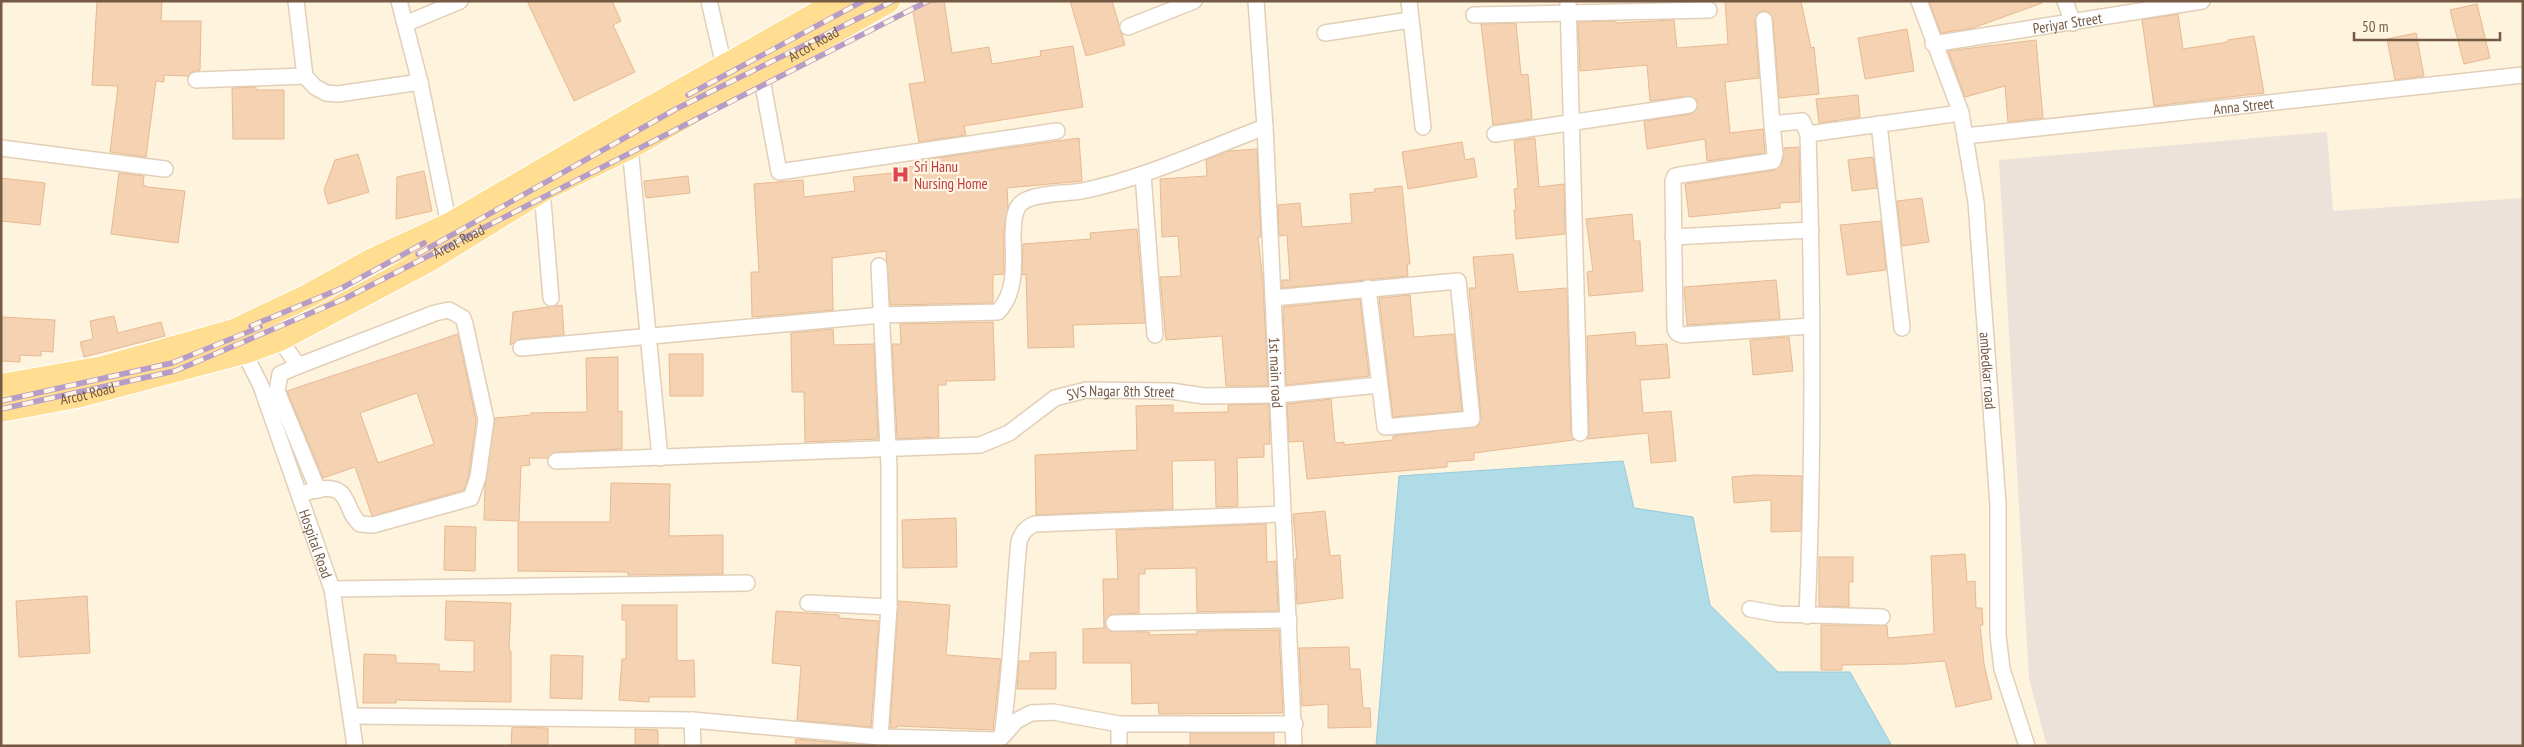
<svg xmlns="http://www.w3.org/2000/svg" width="2524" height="747" font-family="'PT Sans Narrow',sans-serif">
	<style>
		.industrial { fill: #ebe3da }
		.water { fill: #b0dce8; stroke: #96cbda }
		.building { fill: #f5d2b2; stroke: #e8b992; fill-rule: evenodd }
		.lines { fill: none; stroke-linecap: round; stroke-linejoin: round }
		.minor-casing { stroke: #e2cfb8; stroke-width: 18 }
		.primary-casing { stroke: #fff; stroke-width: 26 }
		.minor { stroke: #fff; stroke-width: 15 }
		.primary { stroke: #ffde92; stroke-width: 24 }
		.rail-casing { stroke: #b69cc6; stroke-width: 5.5 }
		.rail { stroke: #fff6e4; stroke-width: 4; stroke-dasharray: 11; stroke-linecap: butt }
		.labels { text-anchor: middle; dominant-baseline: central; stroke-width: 4.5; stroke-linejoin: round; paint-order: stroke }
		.street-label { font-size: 15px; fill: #745944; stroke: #fff6e4 }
		.health-label { font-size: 15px; fill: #be3a42; stroke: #fff6e4; text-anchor: start }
	</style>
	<rect width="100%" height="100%" fill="#fef3dc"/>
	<polygon class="industrial" points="2327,132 2333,211 2523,198 2523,746 2047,746 2029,679 1999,160"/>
	<polygon class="water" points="1623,461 1634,508 1693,517 1710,605 1778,672 1850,672 1892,746 1376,746 1399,476"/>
	<g class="building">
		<polygon points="97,1 162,1 161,21 201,21 200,70 191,72 188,76 164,75 164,82 156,81 146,157 110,152 118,86 92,85"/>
		<polygon points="527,1 612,1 621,21 613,25 635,72 574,101"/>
		<polygon points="944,1 952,53 989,47 992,64 1041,56 1040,51 1073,46 1083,107 964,126 966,135 919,142 909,84 925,82 912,6"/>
		<polygon points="1070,1 1112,1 1125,45 1086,56"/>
		<polygon points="1725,1 1801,1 1811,48 1814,47 1819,94 1779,98 1773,19 1768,12 1763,11 1758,13 1755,20 1759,78 1725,82 1730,133 1763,129 1765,153 1707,161 1705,139 1647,149 1644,121 1691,114 1697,109 1697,100 1688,96 1650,101 1647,65 1580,71 1578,22 1616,21 1616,23 1674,20 1677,48 1728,44"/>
		<polygon points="1929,1 2041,1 2042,3 1973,28 1941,33"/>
		<polygon points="2477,4 2490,58 2464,64 2450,10"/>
		<polygon points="2178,14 2183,49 2228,42 2228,40 2254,36 2264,93 2154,106 2142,20"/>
		<polygon points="1516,23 1521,75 1528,74 1532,119 1493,125 1481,24"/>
		<polygon points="1907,29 1914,71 1865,79 1858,38"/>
		<polygon points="2416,33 2424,76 2395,80 2387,39"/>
		<polygon points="2036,40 2043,118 2008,122 2005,86 1965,97 1948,51"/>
		<polygon points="256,87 256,90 284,90 284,139 233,139 232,88"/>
		<polygon points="1858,95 1860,117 1819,123 1816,99"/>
		<polygon points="1079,138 1082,181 1007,188 1008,206 1004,232 1004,274 993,275 993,303 890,305 886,251 832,258 833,310 752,317 751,272 759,272 754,184 803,180 804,197 855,191 853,177 893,173 893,169 922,165 922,160"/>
		<polygon points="1535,138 1539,187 1564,184 1565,234 1516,239 1514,210 1516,210 1514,189 1518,188 1514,141"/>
		<polygon points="1462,142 1465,160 1474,158 1477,177 1408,189 1402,152"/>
		<polygon points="1799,147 1800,202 1780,203 1780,208 1689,217 1685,184 1775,170 1782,164 1784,148"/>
		<polygon points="1257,149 1261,237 1258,237 1263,282 1268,386 1226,386 1222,336 1166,340 1160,277 1181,276 1178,236 1162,237 1160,179 1207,176 1206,160 1228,151"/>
		<polygon points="358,154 369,192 328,204 324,190 335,160"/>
		<polygon points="1873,157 1877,188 1852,191 1848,160"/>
		<polygon points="424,171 432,211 396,219 397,177"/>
		<polygon points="119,173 144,176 143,185 148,187 185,191 178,243 111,234"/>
		<polygon points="688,176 690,193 646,198 644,181"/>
		<polygon points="1,178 45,183 40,225 1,221"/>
		<polygon points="1402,186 1410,264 1407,264 1408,276 1282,288 1282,280 1290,280 1287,235 1279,236 1278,205 1300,203 1302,227 1352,223 1350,194 1375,192 1374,189"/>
		<polygon points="1922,198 1929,242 1902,246 1897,201"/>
		<polygon points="1632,214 1634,241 1640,241 1643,291 1589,296 1587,272 1593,271 1586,219"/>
		<polygon points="1881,221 1886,270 1847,275 1840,225"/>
		<polygon points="1137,229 1145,323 1073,325 1074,347 1028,348 1026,274 1022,275 1023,244 1091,239 1090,233"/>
		<polygon points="1513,254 1518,292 1567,288 1571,433 1574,440 1474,453 1474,460 1447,462 1447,467 1307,479 1303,441 1289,442 1287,404 1331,399 1335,443 1344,442 1344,445 1393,440 1393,436 1478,426 1481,418 1469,288 1476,288 1473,257"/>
		<polygon points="1776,280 1780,319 1687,325 1684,287"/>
		<polygon points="1410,295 1414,337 1454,334 1462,411 1393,417 1379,298"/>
		<polygon points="1360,299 1369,376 1286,385 1283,307"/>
		<polygon points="562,305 564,335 520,339 510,345 513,312"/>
		<polygon points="114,316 118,333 161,322 165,336 84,357 80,342 93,339 90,321"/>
		<polygon points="1,317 55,320 53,352 41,351 41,356 20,355 20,362 1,361"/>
		<polygon points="993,322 995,380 946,381 946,385 938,385 939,437 897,439 892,344 901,344 900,324"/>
		<polygon points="833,329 834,345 874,344 878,439 805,442 804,392 792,392 791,333"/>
		<polygon points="1635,332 1636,346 1667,344 1670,378 1640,380 1643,413 1671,411 1676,461 1651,463 1648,433 1587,439 1589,433 1587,336"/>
		<path d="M458 334 476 420 469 475 464 490 372 516 355 467 323 478 287 391ZM417 393 434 444 378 463 360 413Z"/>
		<polygon points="1789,337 1793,371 1753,375 1750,340"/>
		<polygon points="669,354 703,354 703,396 670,396"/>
		<polygon points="618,357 618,412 622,411 622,449 556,452 547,458 529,458 530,465 521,466 519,521 484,520 485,486 495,418 531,415 531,413 587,412 586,358"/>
		<polygon points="1269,404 1270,444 1264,444 1264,457 1237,458 1238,506 1216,507 1215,460 1172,461 1173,509 1036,515 1035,455 1137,450 1136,406 1173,405 1173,413 1228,412 1228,405"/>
		<polygon points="1756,475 1802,476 1801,531 1771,532 1771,500 1734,503 1732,477"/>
		<polygon points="611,483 670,484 669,536 723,535 723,574 628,575 628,572 518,571 518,522 610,522"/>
		<polygon points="1325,511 1330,556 1340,555 1343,598 1297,604 1295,559 1297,559 1293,514"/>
		<polygon points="956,518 957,567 903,568 902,520"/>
		<polygon points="1266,524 1267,562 1276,561 1278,611 1197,612 1196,568 1145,569 1145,574 1139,574 1139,613 1110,615 1105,624 1110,631 1149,632 1149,635 1197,634 1197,631 1279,630 1283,713 1159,714 1158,703 1132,704 1131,663 1083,663 1083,629 1104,628 1103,579 1118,579 1116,530"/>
		<polygon points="445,526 476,527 475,571 444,570"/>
		<polygon points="1965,554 1967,582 1975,581 1976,608 1982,608 1983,625 1980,625 1984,664 1992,699 1956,707 1945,661 1907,664 1842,665 1842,670 1821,670 1821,625 1887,625 1888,638 1934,634 1931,556"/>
		<polygon points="1819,557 1853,557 1853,582 1849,582 1849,607 1819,606"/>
		<polygon points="87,596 90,653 19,657 16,601"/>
		<polygon points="446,601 511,603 509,651 511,651 511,702 396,700 396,703 363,703 364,654 396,655 396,663 439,664 439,671 474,672 474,641 445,640"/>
		<polygon points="898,601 950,605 946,655 1001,659 993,730 897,726 896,728 890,728"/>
		<polygon points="622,605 677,605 677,661 694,660 695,697 649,697 649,702 619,700 622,659 626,659 626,620 622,620"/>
		<polygon points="776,611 839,615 839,618 879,621 871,727 797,720 801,666 772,663"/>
		<polygon points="1349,647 1350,669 1360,669 1363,708 1370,708 1371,727 1328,728 1328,704 1302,706 1299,648"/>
		<polygon points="1056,652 1056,689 1017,689 1019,661 1030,661 1030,653"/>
		<polygon points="551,655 583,656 582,699 550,698"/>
		<polygon points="512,727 548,728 548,746 511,746"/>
		<polygon points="635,729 658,730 658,746 635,746"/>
		<rect x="1190" y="733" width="84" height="13"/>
		<polygon points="796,739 873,746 795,746"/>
	</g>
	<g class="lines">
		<defs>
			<g id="minor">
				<polyline points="296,1 305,76 315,87 326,93 338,94 420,82"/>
				<polyline points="399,1 420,82 449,225"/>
				<polyline points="709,1 724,66"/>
				<path id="s1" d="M1256 1 1265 127 1294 746"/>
				<polyline points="1409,1 1423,127"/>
				<polyline points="1568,1 1580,433"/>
				<path id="s2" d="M1919 1 1961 113 1976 202 1998 504V635L2002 669 2027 746"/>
				<polyline points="2065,1 2073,23"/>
				<polyline points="1474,15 1709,10"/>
				<polyline points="1764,20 1772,124"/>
				<polyline points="405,24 460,1"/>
				<polyline points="1128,27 1194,1"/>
				<polyline points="1325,33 1410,20"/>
				<path id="s3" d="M1933 44 2202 1"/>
				<polyline points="761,74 779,172 1057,131"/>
				<polyline points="196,80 305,76"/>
				<polyline points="1879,124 1902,328"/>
				<polyline points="1495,134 1689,105"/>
				<polyline points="1808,134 1961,113"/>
				<path id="s4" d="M1965 136 2523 75"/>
				<polyline points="626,141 630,147 660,458"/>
				<polyline points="1,148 165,169"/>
				<polyline points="1143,174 1155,335"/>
				<polyline points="542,190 551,298"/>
				<polyline points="1673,237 1811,230"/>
				<polyline points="879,266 889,467 889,607 880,737"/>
				<polyline points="1273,298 1458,281 1472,419 1385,427 1368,288"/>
				<path d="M280 339 298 366 435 313 449 310 463 318 465 324 486 420 478 477 471 498 373 525 360 524C350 515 351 508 344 497 335 482 313 491 300 494"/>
				<path d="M521 348 881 315 998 312C1018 290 1013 261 1013 233 1014 224 1013 215 1018 207 1026 192 1066 194 1082 191 1145 178 1206 149 1265 127"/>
				<path id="s5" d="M244 352 261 386 332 589 355 746"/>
				<polyline points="298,366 280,374 277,391 318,490"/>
				<path id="s6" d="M556 461 980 445 1009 433 1055 398 1086 390 1171 391 1204 396 1278 395 1379 385"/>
				<polyline points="332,589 747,583"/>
				<polyline points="808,603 889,607"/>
				<polyline points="1750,609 1778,614 1882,617"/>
				<path d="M1807 616C1814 456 1813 294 1808 134L1802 121 1772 124 1775 154 1773 161 1680 175 1675 176 1673 181 1675 329 1677 333 1682 335 1811 326"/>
				<polyline points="1114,623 1289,620"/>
				<polyline points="352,716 692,720 880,737 994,740 1002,737 1016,721 1031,713 1053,712 1119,724 1295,724"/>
				<polyline points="692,720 693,746"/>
				<path d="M1002 736C1011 671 1013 606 1019 541 1023 532 1025 528 1035 524L1283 514"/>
				<polyline points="1119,746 1119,724"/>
			</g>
			<g id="primary">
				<polyline points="1,386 103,368 234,331 308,296 369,262 449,225 617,127 840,1"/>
				<path id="s7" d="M1 410 81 395 244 352 280 339 427 261 542 190 630 147 888 1"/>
			</g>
		</defs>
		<use href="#minor" class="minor-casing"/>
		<use href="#primary" class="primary-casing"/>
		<use href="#minor" class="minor"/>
		<use href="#primary" class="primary"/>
		<defs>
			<g id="rail">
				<polyline points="688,95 863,1"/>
				<polyline points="418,254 676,109 893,1"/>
				<polyline points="251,326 342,288 424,243"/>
				<polyline points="1,401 172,363 260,327"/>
				<path id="s8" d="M1 409 175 371 346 298 928 1"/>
			</g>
		</defs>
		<use href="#rail" class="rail-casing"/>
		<use href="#rail" class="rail"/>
	</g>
	<defs>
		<symbol id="hospital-bare" viewBox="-9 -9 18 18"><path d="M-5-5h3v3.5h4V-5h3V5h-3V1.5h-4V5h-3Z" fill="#e0444e" stroke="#fff6e4" stroke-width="2.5" paint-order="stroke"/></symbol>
	</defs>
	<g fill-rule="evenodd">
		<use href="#hospital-bare" x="888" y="162" width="25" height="25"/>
	</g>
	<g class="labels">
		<g class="street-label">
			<text stroke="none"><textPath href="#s3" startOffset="136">Periyar Street</textPath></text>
			<text stroke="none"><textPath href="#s7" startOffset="898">Arcot Road</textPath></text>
			<text stroke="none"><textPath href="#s4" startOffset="280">Anna Street</textPath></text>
			<text stroke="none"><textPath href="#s8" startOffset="490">Arcot Road</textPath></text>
			<text stroke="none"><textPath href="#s2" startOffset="379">ambedkar road</textPath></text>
			<text stroke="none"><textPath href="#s1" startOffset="372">1st main road</textPath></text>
			<text stroke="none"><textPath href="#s7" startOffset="88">Arcot Road</textPath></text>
			<text stroke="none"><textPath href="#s6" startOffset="580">SVS Nagar 8th Street</textPath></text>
			<text stroke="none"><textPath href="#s5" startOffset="205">Hospital Road</textPath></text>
		</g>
		<g class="health-label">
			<text x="914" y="166">Sri Hanu<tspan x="914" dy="17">Nursing Home</tspan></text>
		</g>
	</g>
	<rect width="2524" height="747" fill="none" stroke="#745944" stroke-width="5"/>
	<path d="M2354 32v8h146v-8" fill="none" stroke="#745944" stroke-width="2.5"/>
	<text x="2362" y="32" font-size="15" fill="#745944" stroke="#fff6e4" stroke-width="4" paint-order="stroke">50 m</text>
</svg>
